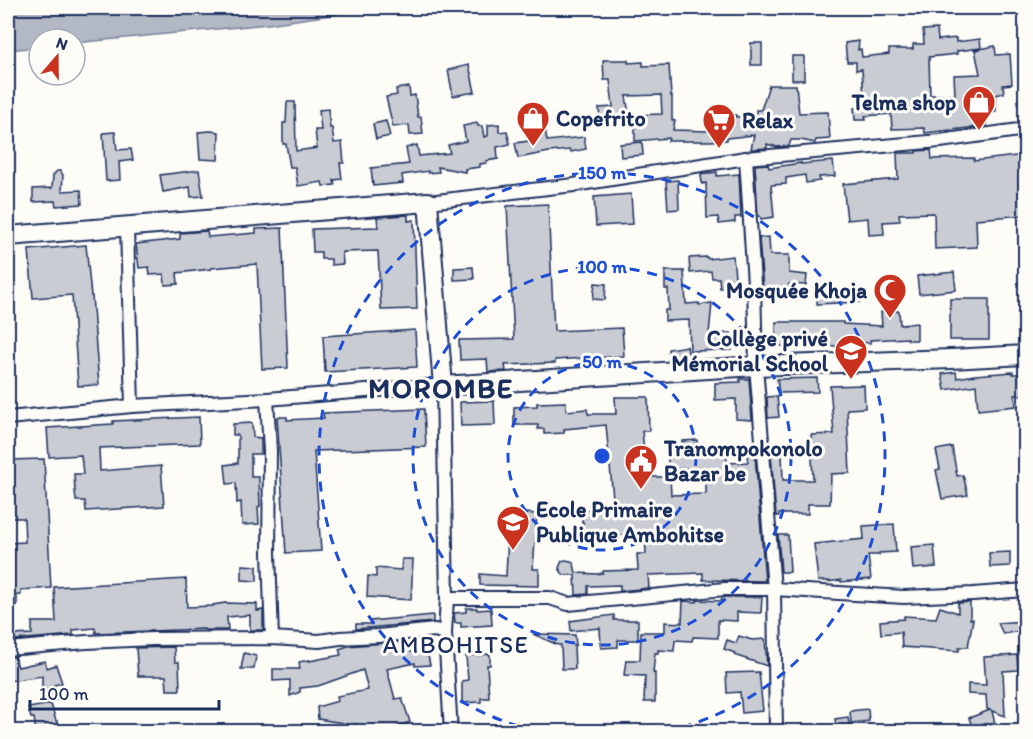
<svg xmlns="http://www.w3.org/2000/svg" width="1033" height="739" font-family="Itim,sans-serif">
	<style>
		.water { fill: #b3b8c5; stroke: #76819c; stroke-width: 1.5 }
		.building { fill: #c9ccd3; stroke: #1b2f5e; stroke-width: 1.5 }
		.lines { fill: none; stroke-linecap: round; stroke-linejoin: round }
		.street-casing { stroke: #1b2f5e; stroke-width: 16 }
		.secondary-casing { stroke: #1b2f5e; stroke-width: 22 }
		.street { stroke: #fdfcf7; stroke-width: 12 }
		.secondary { stroke: #fdfcf7; stroke-width: 18 }
		.ring { fill: none; stroke: #1d4ed8; stroke-width: 3; stroke-dasharray: 10 8 }
		.labels { text-anchor: middle; dominant-baseline: central; stroke-width: 6; stroke-linejoin: round; paint-order: stroke }
		.poi-label { font-size: 22px; font-weight: bold; fill: #1b2f5e; stroke: #fdfcf7; text-anchor: start }
		.neighbourhood-label { font-size: 24px; letter-spacing: 1.5px; fill: #1b2f5e; stroke: #fdfcf7 }
		.district-label { font-size: 28px; font-weight: bold; letter-spacing: 1.5px; fill: #1b2f5e; stroke: #fdfcf7 }
		.centre { fill: #1d4ed8; stroke: #fdfcf7; stroke-width: 3 }
		.ring-label { font-size: 18px; text-anchor: middle; font-weight: bold; fill: #1d4ed8; stroke: #fdfcf7; stroke-width: 6; stroke-linejoin: round; paint-order: stroke }
	</style>
	<rect width="100%" height="100%" fill="#fdfcf7"/>
	<filter id="ink" filterUnits="userSpaceOnUse"><feTurbulence type="fractalNoise" baseFrequency=".0167" numOctaves="2"/><feDisplacementMap in="SourceGraphic" scale="12" xChannelSelector="R" yChannelSelector="G"/><feConvolveMatrix kernelMatrix="1 2 1 2 8 2 1 2 1" color-interpolation-filters="sRGB"/></filter>
	<g filter="url(#ink)">
		<polygon class="water" points="8,8 380,8 268,24 75,43 75,39 39,39 39,47 8,50"/>
		<g class="building">
			<polygon points="937,29 938,40 956,38 956,42 980,39 981,48 957,51 957,54 929,57 930,95 955,95 954,75 980,74 975,50 995,46 996,55 1010,54 1012,84 1003,85 1004,93 995,95 996,112 985,112 986,126 925,133 924,128 892,129 891,114 865,116 866,120 855,120 854,108 862,108 864,98 862,69 856,70 856,62 847,62 845,43 859,41 858,50 861,49 862,57 889,54 889,49 913,49 913,44 924,44 923,30"/>
			<rect x="751" y="43" width="11" height="22"/>
			<rect x="792" y="56" width="12" height="24"/>
			<polygon points="603,60 628,60 628,63 643,62 643,66 669,65 671,96 672,96 672,120 675,121 673,130 709,131 708,116 736,115 736,117 756,115 756,110 761,110 769,85 796,85 799,113 828,112 830,139 816,140 815,143 801,140 791,140 789,146 777,147 767,144 767,148 753,149 751,149 754,135 727,138 727,140 710,141 668,141 669,138 635,141 635,115 662,114 661,95 626,96 630,120 615,122 615,121 600,121 599,108 613,107 610,80 604,80"/>
			<polygon points="469,65 475,92 453,96 448,70"/>
			<polygon points="409,87 410,96 415,95 418,117 421,117 423,134 410,135 409,125 393,127 386,97 397,95 396,89"/>
			<polygon points="287,102 295,102 296,151 317,148 315,130 321,130 319,110 328,109 330,128 332,128 334,143 342,142 344,163 340,163 342,179 334,180 335,185 323,186 322,182 298,186 295,167 290,167 286,144 283,144 283,123 286,123"/>
			<polygon points="386,121 390,136 376,139 373,124"/>
			<polygon points="477,123 478,126 482,126 484,137 488,136 488,125 499,124 499,132 507,131 510,144 497,147 498,159 486,161 486,163 480,164 480,167 465,169 465,172 438,167 439,172 428,173 428,171 402,175 403,183 373,186 371,168 409,164 406,148 417,145 419,156 450,153 448,145 466,141 463,126"/>
			<polygon points="545,129 547,141 584,137 586,149 571,152 570,150 549,152 518,158 515,143 536,140 534,131"/>
			<polygon points="210,131 219,132 218,160 200,159 198,132"/>
			<polygon points="115,132 117,150 131,149 133,160 119,162 120,180 106,181 103,133"/>
			<polygon points="642,142 643,155 621,157 620,144"/>
			<polygon points="931,150 932,159 974,158 974,161 1026,155 1026,215 976,219 977,247 935,249 934,213 899,214 900,221 883,222 884,234 869,235 868,218 847,220 843,184 898,179 897,153 916,153 916,151"/>
			<polygon points="833,161 835,176 819,177 820,181 806,183 805,175 786,178 786,184 771,185 774,217 761,219 760,216 758,216 755,165 768,164 769,168 801,163 801,164"/>
			<polygon points="199,170 203,196 191,197 190,187 163,192 160,175"/>
			<polygon points="57,171 60,171 63,175 62,191 81,190 82,204 56,206 55,201 33,202 33,189 52,188 53,175"/>
			<polygon points="717,172 717,176 739,174 741,217 735,217 735,222 719,224 718,217 707,218 706,183 702,184 701,174"/>
			<polygon points="678,180 679,209 668,210 666,181"/>
			<polygon points="631,194 633,224 596,226 594,197"/>
			<polygon points="548,204 554,331 622,328 624,356 597,358 597,365 584,366 584,358 555,360 555,363 505,365 506,371 488,372 487,359 460,360 459,340 514,339 507,206"/>
			<polygon points="408,215 408,221 414,220 417,309 381,310 378,251 342,252 343,264 331,265 331,259 321,259 321,252 313,252 312,229 378,227 377,217"/>
			<polygon points="282,228 288,368 262,369 257,264 211,268 211,269 177,273 178,284 165,285 164,274 150,275 149,267 139,268 136,244 180,239 180,233 207,231 208,237 256,233 256,229"/>
			<polygon points="769,237 770,255 789,255 789,273 807,275 806,285 789,284 789,289 763,289 759,238"/>
			<polygon points="86,245 91,296 92,296 99,385 78,386 72,295 33,298 29,250"/>
			<polygon points="733,256 736,287 720,288 719,278 712,278 711,271 690,273 689,258 707,257 708,259"/>
			<polygon points="473,267 474,279 454,280 454,268"/>
			<polygon points="665,271 684,271 686,304 699,303 699,305 712,303 709,334 731,333 732,350 690,351 689,320 665,321 665,310 669,310 668,289 665,289"/>
			<polygon points="954,272 956,290 919,294 917,276"/>
			<polygon points="595,283 606,284 605,300 593,299"/>
			<polygon points="858,287 860,302 817,304 817,288 833,288 833,290"/>
			<rect x="950" y="299" width="39" height="41"/>
			<polygon points="899,311 900,325 917,323 917,340 908,340 908,338 870,340 870,343 843,341 843,346 776,346 776,322 843,322 843,324 882,326 881,312"/>
			<polygon points="415,330 417,367 325,372 323,336"/>
			<polygon points="687,346 689,358 670,360 668,349"/>
			<polygon points="956,372 957,378 975,375 1013,372 1013,374 1026,374 1026,395 1015,395 1016,406 978,410 976,385 945,390 942,374"/>
			<polygon points="817,378 818,392 779,393 777,379"/>
			<polygon points="740,379 749,379 752,420 736,419 736,399 715,400 715,383 740,382"/>
			<polygon points="864,385 865,408 847,409 850,473 831,474 830,504 808,504 808,514 779,514 779,516 776,516 771,454 782,454 783,480 813,480 811,435 834,434 830,386"/>
			<polygon points="777,396 779,417 768,418 767,397"/>
			<polygon points="615,397 648,397 649,431 642,431 647,477 670,477 671,495 706,494 706,468 668,469 668,446 682,446 682,441 697,440 697,445 713,445 713,447 726,446 727,463 748,462 747,455 755,455 765,581 703,580 703,573 648,575 649,588 620,591 620,585 588,586 588,594 576,595 575,575 565,575 562,573 559,568 562,561 565,560 571,561 574,564 576,573 598,574 603,573 603,571 638,570 637,554 646,554 645,533 606,536 606,538 584,539 583,522 582,522 581,510 614,508 606,425 564,429 564,433 544,434 544,429 538,429 538,425 514,425 514,407 537,406 537,403 566,402 566,411 587,409 588,414 616,414"/>
			<polygon points="494,401 495,425 461,426 460,402"/>
			<polygon points="424,409 426,447 314,451 321,551 286,553 277,417 287,417 287,420 324,418 323,413"/>
			<polygon points="199,417 200,444 99,448 100,471 161,466 164,506 86,511 85,501 76,501 75,491 74,474 83,474 81,455 49,457 47,428 113,424 113,421"/>
			<polygon points="252,423 253,437 261,438 261,454 251,454 251,477 259,477 260,506 258,507 259,524 242,525 241,502 237,503 236,483 227,484 225,465 238,463 238,435 233,435 233,424"/>
			<polygon points="952,447 957,476 963,475 968,495 942,499 936,470 940,469 936,450"/>
			<polygon points="44,459 51,588 21,590 21,595 17,595 17,605 8,606 8,543 25,542 24,518 8,518 8,460"/>
			<polygon points="509,512 537,514 533,569 539,569 539,586 480,585 480,574 506,576"/>
			<polygon points="894,524 896,552 879,553 879,555 868,555 871,579 841,582 841,580 828,582 828,581 818,581 814,544 864,539 863,526"/>
			<polygon points="778,535 788,535 790,572 781,572"/>
			<polygon points="934,545 936,567 913,569 911,547"/>
			<polygon points="1010,552 1010,566 990,567 989,553"/>
			<polygon points="402,559 413,559 411,600 367,597 368,576 376,577 376,568 401,570"/>
			<polygon points="242,565 257,566 257,581 242,580"/>
			<polygon points="186,579 187,607 213,606 213,605 225,603 257,604 257,611 263,610 263,630 250,630 250,615 227,617 228,630 205,630 204,629 96,633 95,628 73,630 73,635 15,640 14,635 32,634 32,622 56,622 54,587"/>
			<polygon points="725,597 762,597 761,613 737,612 737,621 718,620 718,638 693,637 692,641 675,640 674,651 658,650 658,653 655,653 653,673 655,673 655,702 644,702 645,676 624,675 626,660 640,660 641,632 665,632 665,622 682,623 683,601 697,602 697,600 722,601 722,598"/>
			<polygon points="970,602 970,619 973,619 968,647 959,647 959,651 902,647 901,632 881,634 880,621 904,619 904,616 936,618 940,607 958,613 958,603"/>
			<polygon points="466,608 477,608 477,610 491,609 492,625 461,627 461,623 455,623 454,613 466,612"/>
			<polygon points="433,615 433,622 356,629 356,624 370,624 370,621"/>
			<polygon points="614,615 614,620 638,620 638,640 618,640 618,647 601,648 600,628 571,631 570,621"/>
			<polygon points="1024,621 1026,630 1003,634 998,623"/>
			<polygon points="533,634 575,635 576,645 574,645 575,669 562,669 561,645 558,645"/>
			<polygon points="739,636 752,640 765,639 767,666 734,655 735,653 724,649 727,640 736,643"/>
			<polygon points="410,641 411,652 427,651 430,665 415,666 415,663 387,669 395,699 402,698 410,722 396,727 398,732 357,732 356,724 344,727 343,723 318,719 317,707 338,701 337,696 368,690 363,670 318,686 300,688 300,692 290,696 290,680 273,681 273,669 300,669 299,662 309,660 309,661 341,655 339,649 348,646"/>
			<polygon points="174,647 175,662 179,662 180,690 167,690 166,676 138,676 136,648"/>
			<polygon points="244,653 256,656 254,669 241,669"/>
			<polygon points="490,654 490,665 487,665 489,698 481,698 481,702 462,703 462,681 468,680 466,656"/>
			<polygon points="1017,655 1018,670 1003,671 1005,716 992,711 996,728 993,729 993,732 974,732 969,718 990,710 987,709 986,695 968,694 968,684 986,685 984,657"/>
			<polygon points="8,657 15,657 18,667 45,661 47,668 56,665 62,683 54,685 58,699 47,703 42,686 42,676 9,681"/>
			<polygon points="759,672 763,711 742,713 740,692 727,693 726,673"/>
			<polygon points="51,704 56,721 57,721 59,732 36,732 34,718 31,718 28,708"/>
			<polygon points="868,709 869,721 851,723 850,711"/>
			<polygon points="848,717 850,732 837,732 835,719"/>
		</g>
		<g class="lines">
			<defs>
				<g id="street">
					<polyline points="746,158 754,284 756,366 774,589 776,732"/>
					<polyline points="428,202 574,185 746,158 940,141 1026,129"/>
					<polyline points="127,227 132,406"/>
					<polyline points="267,399 270,451 269,553 272,638"/>
					<polyline points="8,418 132,406 267,399 428,386 443,386 447,598 445,633 451,732"/>
					<polyline points="447,598 550,598 568,604 725,589 774,589 904,597 973,594 1026,590"/>
					<polyline points="8,649 86,642 153,639 272,638 319,641 340,638 378,636 435,630 445,633"/>
				</g>
				<polyline id="secondary" points="8,236 428,202 443,386 756,366 951,359 1026,355"/>
			</defs>
			<use href="#street" class="street-casing"/>
			<use href="#secondary" class="secondary-casing"/>
			<use href="#street" class="street"/>
			<use href="#secondary" class="secondary"/>
		</g>
	</g>
	<g class="ring">
		<circle cx="602" cy="456" r="94"/>
		<circle cx="602" cy="456" r="189"/>
		<path d="M536 731A283 283 0 1 1 668 731"/>
	</g>
	<defs>
		<symbol id="shop-pin" viewBox="-11 -11 22 30"><path d="M0 17L-7.5 6A9.5 9.5 0 1 1 7.5 6Z" fill="#c8321e" stroke="#fdfcf7"/><path d="M-5-2.5h2.3a2.7 3.5 0 0 1 5.4 0H5L5.5 6h-11ZM-1.5-2.5h3a1.5 2.3 0 0 0-3 0Z" fill="#fff"/></symbol>
		<symbol id="supermarket-pin" viewBox="-11 -11 22 30"><path d="M0 17L-7.5 6A9.5 9.5 0 1 1 7.5 6Z" fill="#c8321e" stroke="#fdfcf7"/><path d="M-6-5.5h2.5l.6 2H6L4.5 2H-2.5L-4.4-4H-6ZM-1.5 3.2a1.3 1.3 0 1 0 .1 0ZM3 3.2a1.3 1.3 0 1 0 .1 0Z" fill="#fff"/></symbol>
		<symbol id="mosque-pin" viewBox="-11 -11 22 30"><path d="M0 17L-7.5 6A9.5 9.5 0 1 1 7.5 6Z" fill="#c8321e" stroke="#fdfcf7"/><path d="M3.5-4.9A6 6 0 1 0 3.5 4.9A5 5 0 1 1 3.5-4.9Z" fill="#fff"/></symbol>
		<symbol id="school-pin" viewBox="-11 -11 22 30"><path d="M0 17L-7.5 6A9.5 9.5 0 1 1 7.5 6Z" fill="#c8321e" stroke="#fdfcf7"/><path d="M0-5L7-2L0 1L-7-2ZM-4 1L0 2.5L4 1V4Q0 6-4 4Z" fill="#fff"/></symbol>
		<symbol id="civic-pin" viewBox="-11 -11 22 30"><path d="M0 17L-7.5 6A9.5 9.5 0 1 1 7.5 6Z" fill="#c8321e" stroke="#fdfcf7"/><path d="M-.6-6.5H3V-4.5H.6V-3L4-1V1h2V6H-6V1h2V-1L-.6-3ZM-1.2 2.5V6h2.4V2.5Z" fill="#fff"/></symbol>
	</defs>
	<g fill-rule="evenodd">
		<use href="#shop-pin" x="960" y="83" width="38" height="52"/>
		<use href="#shop-pin" x="514" y="99" width="38" height="52"/>
		<use href="#supermarket-pin" x="700" y="101" width="38" height="52"/>
		<use href="#mosque-pin" x="871" y="271" width="38" height="52"/>
		<use href="#school-pin" x="832" y="332" width="38" height="52"/>
		<use href="#civic-pin" x="622" y="442" width="38" height="52"/>
		<use href="#school-pin" x="494" y="503" width="38" height="52"/>
	</g>
	<g class="labels">
		<g class="poi-label">
			<text x="956" y="102" text-anchor="end">Telma shop</text>
			<text x="556" y="118">Copefrito</text>
			<text x="742" y="120">Relax</text>
			<text x="867" y="290" text-anchor="end">Mosquée Khoja</text>
			<text x="828" y="338" text-anchor="end">Collège privé<tspan x="828" dy="25">Mémorial School</tspan></text>
			<text x="664" y="448">Tranompokonolo<tspan x="664" dy="25">Bazar be</tspan></text>
			<text x="536" y="509">Ecole Primaire<tspan x="536" dy="25">Publique Ambohitse</tspan></text>
		</g>
		<g class="neighbourhood-label">
			<text x="456" y="644">AMBOHITSE</text>
		</g>
		<g class="district-label">
			<text x="441" y="388">MOROMBE</text>
		</g>
	</g>
	<circle cx="602" cy="456" r="9" class="centre"/>
	<g class="ring-label">
		<text x="602" y="179">150 m</text>
		<text x="602" y="273">100 m</text>
		<text x="602" y="368">50 m</text>
	</g>
	<rect width="1033" height="739" fill="none" stroke="#fdfcf7" stroke-width="30"/>
	<rect x="15" y="15" width="1003" height="709" fill="none" stroke="#1b2f5e" stroke-width="2" filter="url(#ink)"/>
	<g transform="translate(57 57) rotate(20)"><circle r="28" fill="#fdfcf7" stroke="#a3aaba" stroke-width="1.5"/>
	<path d="M0-4.5L10 22L0 15L-10 22Z" fill="#c8321e"/>
	<text y="-9" font-size="16" font-weight="bold" text-anchor="middle" fill="#1b2f5e">N</text>
	</g>
	<path d="M30 700v9h189v-9" fill="none" stroke="#1b2f5e" stroke-width="3"/>
	<text x="39" y="700" font-size="18" fill="#1b2f5e" stroke="#fdfcf7" stroke-width="4.5" paint-order="stroke">100 m</text>
</svg>
